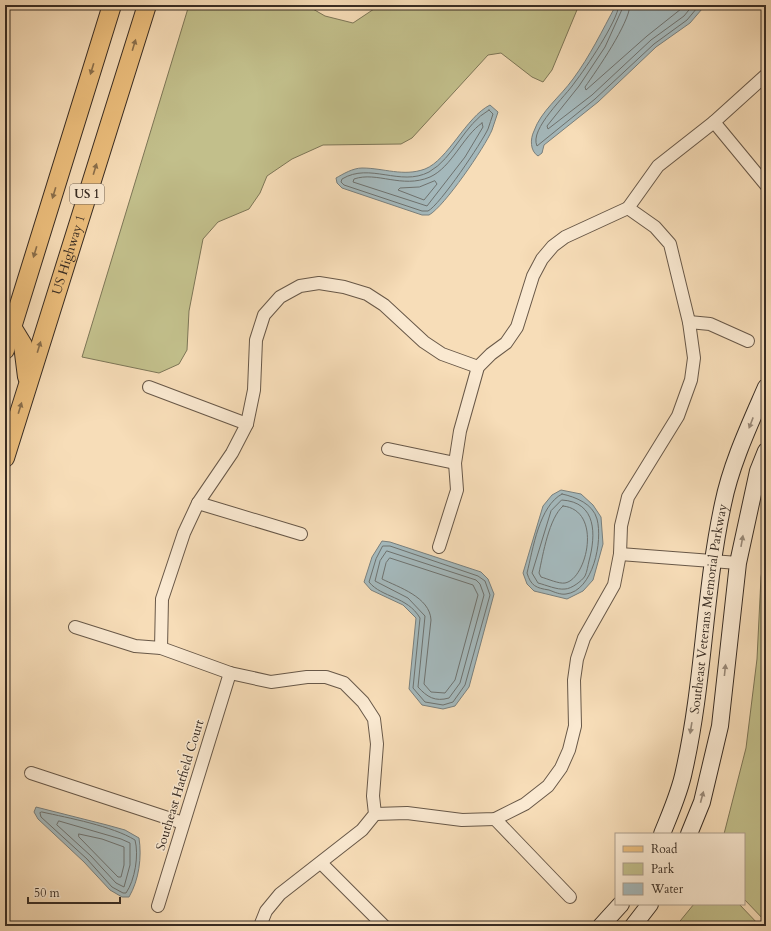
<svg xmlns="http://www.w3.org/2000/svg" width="771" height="931" font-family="Cardo,serif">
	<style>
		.green { fill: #c2bf8b; stroke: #7d7657 }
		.water { fill: #a4b8bb; stroke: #79807e }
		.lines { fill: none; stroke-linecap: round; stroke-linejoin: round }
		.shore { stroke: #6e726f; stroke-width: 1 }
		.minor-casing { stroke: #685848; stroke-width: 14 }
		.secondary-casing { stroke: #382c23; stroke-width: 18 }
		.primary-casing { stroke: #382c23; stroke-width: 20 }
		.minor { stroke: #fae9d1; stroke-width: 12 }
		.secondary { stroke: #fae9d1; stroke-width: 16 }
		.primary { stroke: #ecbe7c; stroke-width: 18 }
		.oneway { fill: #896e4b }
		.oneway2 { fill: #998a7a }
		.labels { text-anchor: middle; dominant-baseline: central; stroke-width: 3; stroke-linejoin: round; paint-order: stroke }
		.shield { fill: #fae9d1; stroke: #726557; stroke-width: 1 }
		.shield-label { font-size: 12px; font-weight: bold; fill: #382c23 }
		.street-label { font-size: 13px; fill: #382c23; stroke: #fae9d1 }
	</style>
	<rect width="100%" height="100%" fill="#f7ddb8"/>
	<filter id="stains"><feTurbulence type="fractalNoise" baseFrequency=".005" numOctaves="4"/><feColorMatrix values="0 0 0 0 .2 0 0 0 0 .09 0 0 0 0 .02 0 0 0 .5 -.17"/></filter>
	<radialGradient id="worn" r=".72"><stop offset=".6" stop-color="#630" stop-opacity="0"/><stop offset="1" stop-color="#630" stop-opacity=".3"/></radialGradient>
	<g class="green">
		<polygon points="189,5 306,5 325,16 353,23 380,5 579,5 552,70 543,82 532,77 501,53 488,55 412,138 401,144 323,145 292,159 267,176 260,193 249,209 218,222 203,239 189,311 187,350 179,364 159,373 82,357"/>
		<polygon points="766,547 766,922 744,899 744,834 724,834 746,748 757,659 761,577"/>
		<polygon points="694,904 739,904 760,926 676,926"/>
	</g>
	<g class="water">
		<path d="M616 5H702V9L690 23 656 47 598 102 544 145 542 153 538 156C530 151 530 139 534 131 541 111 560 97 573 79 590 56 602 31 616 5Z"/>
		<path d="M490 105 498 112C496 118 494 124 492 130 485 147 444 207 429 215H422L342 188 337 183 336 178C343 174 353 168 362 168 384 168 403 177 425 169 448 160 466 117 490 105Z"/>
		<polygon points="561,490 581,494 593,505 601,517 603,544 593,580 583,591 567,599 534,591 527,584 523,573 543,506 552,495"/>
		<polygon points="382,541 390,542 481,572 488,579 494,594 469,687 455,706 443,709 422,705 409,689 416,618 403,605 371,590 364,582 372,557"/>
		<path d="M36 807 107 825 125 830 139 838C142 857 139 880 129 897H122L110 890 84 862 38 819 34 812Z"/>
	</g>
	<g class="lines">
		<g class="shore">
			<path d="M619 5C617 22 586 68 575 82 566 96 529 129 537 146L595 99 654 44 687 20 697 8 698 5"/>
			<polyline points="624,5 605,47 579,86 547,126 548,129 592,95 651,40 684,16 693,5"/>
			<path d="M630 5C629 24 597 70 585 87L586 90 647 36 686 5"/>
			<path d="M489 110 493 114C491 119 490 124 488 129 482 142 440 205 428 211H422L344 185 341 182 342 179C370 162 400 187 429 172 454 158 464 124 489 110Z"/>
			<path d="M482 123 483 127 465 157 427 206 353 182 354 179C377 171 402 189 430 177 452 167 463 136 482 123Z"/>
			<polygon points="435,181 437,184 424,200 398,190 400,188 419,187"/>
			<path d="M562 494C576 497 593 504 597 519 603 541 593 591 566 594 561 595 554 592 549 590 536 588 531 586 527 573 533 549 539 506 562 494Z"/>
			<path d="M562 500C597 502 596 535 589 561 588 565 587 572 585 576 582 581 571 589 565 589 557 590 546 585 538 583L532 573 551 511Z"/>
			<path d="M563 506C603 510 587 579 565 583 559 584 548 579 541 577L539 573C543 554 549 518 563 506Z"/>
			<path d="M383 546H390L478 576 485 581 490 595 465 685 453 702 443 705 425 702 413 688 420 618C407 596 382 598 369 582L376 559Z"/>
			<path d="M387 551 476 580 480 584 484 595 460 683 449 698C435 702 427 697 418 687L425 616 408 598 375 581 380 561Z"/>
			<path d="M390 558 473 585 478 595 455 680 445 693 431 692 424 684 431 620C430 597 398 587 382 579L386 563Z"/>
			<path d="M42 812C69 818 112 826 135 840 139 855 135 880 126 893H123L112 887 87 859 41 817 40 813Z"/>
			<polygon points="59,821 121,839 130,843 130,865 124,887 116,883 91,856 57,825"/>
			<polygon points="79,834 102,839 124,847 124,865 121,877 118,877 79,837"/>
		</g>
		<defs>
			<g id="minor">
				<polyline points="714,122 766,185"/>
				<polyline points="628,208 658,166 714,122 766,75"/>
				<polyline points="689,322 710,324 748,341"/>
				<polyline points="149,387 247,424"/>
				<polyline points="388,449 455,463"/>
				<polyline points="198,503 301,534"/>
				<polyline points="620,554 738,563"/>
				<polyline points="75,627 135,646 161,648 230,673 271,682 307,677 326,677 344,683 363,702 374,719 377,744 373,796 375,814 362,830 280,894 266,911 260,926"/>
				<polyline points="161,648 162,599 184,533 198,503 232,453 247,424 254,390 256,340 264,315 280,297 300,286 319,283 344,287 367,294 384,305 424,342 442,354 478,367"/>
				<polyline points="31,773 183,823"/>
				<polyline points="375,814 407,813 462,820 495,819 525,804 548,786 561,768 569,750 575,726 574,680 577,659 584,638 614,585 620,554 621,526 628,497 678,416 691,380 694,358 689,322 670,244 655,227 628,208 565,237 553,246 542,259 533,276 517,327 506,343 491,354 478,367 460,431 455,463 457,490 439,547"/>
				<polyline points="495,819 570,897"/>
				<polyline points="321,863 384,926"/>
				<polyline points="158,906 230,673"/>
			</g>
			<g id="secondary">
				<path id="s1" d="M662 834C670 814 680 792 684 771 704 683 704 592 723 504 731 464 750 424 766 387"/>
				<polyline points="689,834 702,802 720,726 738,563 758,471 766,451"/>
				<polyline points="601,926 621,904"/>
				<polyline points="633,926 650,904"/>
			</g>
			<g id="primary">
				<polyline points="12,327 23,345 27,377"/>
				<polyline points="5,350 112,5"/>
				<path id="s2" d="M5 458 147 5"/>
			</g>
		</defs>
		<use href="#minor" class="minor-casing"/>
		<use href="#secondary" class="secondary-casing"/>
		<use href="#primary" class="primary-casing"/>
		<use href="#minor" class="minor"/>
		<use href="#secondary" class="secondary"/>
		<use href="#primary" class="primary"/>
	</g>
	<defs><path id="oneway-solid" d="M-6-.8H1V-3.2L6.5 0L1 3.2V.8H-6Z"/></defs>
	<g class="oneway">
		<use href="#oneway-solid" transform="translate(134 45) rotate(-73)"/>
		<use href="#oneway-solid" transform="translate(92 69) rotate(107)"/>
		<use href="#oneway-solid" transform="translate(95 169) rotate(-73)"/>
		<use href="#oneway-solid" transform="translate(54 193) rotate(107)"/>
		<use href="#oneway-solid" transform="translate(35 252) rotate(107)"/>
		<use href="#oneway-solid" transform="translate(39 347) rotate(-73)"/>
		<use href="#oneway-solid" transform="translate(20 408) rotate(-73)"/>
	</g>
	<g class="oneway2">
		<use href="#oneway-solid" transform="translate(751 423) rotate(111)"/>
		<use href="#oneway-solid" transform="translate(742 541) rotate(-80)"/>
		<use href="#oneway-solid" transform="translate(725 670) rotate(-84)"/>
		<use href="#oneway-solid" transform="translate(691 728) rotate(99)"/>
		<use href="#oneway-solid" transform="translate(702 797) rotate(-75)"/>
	</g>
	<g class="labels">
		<rect class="shield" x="70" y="184" width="34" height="20" rx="3"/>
		<g class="shield-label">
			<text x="87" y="194">US 1</text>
		</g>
		<g class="street-label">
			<text stroke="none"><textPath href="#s2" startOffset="213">US Highway 1</textPath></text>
			<text stroke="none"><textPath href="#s1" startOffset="231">Southeast Veterans Memorial Parkway</textPath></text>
			<text transform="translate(180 785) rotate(-73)">Southeast Hatfield Court</text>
		</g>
	</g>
	<rect width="771" height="931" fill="none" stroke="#f7ddb8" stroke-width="20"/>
	<rect x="6" y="6" width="759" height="919" fill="none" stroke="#382c23" stroke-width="2"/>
	<rect x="10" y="10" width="751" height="911" fill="none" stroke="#382c23"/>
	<rect x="615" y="833" width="130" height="72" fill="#fae9d1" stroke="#ac9d8b"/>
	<rect x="623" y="846" width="20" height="6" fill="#ecbe7c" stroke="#ac9d8b"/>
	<text x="651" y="853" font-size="12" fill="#382c23">Road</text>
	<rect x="623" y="863" width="20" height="12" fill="#c2bf8b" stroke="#ac9d8b"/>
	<text x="651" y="873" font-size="12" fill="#382c23">Park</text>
	<rect x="623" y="883" width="20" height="12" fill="#a4b8bb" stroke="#ac9d8b"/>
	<text x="651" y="893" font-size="12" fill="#382c23">Water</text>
	<path d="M28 897v6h92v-6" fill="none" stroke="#382c23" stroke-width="2"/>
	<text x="34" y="897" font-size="12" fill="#382c23" stroke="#fae9d1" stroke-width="3" paint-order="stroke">50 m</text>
	<rect width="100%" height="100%" filter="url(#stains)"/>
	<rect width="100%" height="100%" fill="url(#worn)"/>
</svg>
